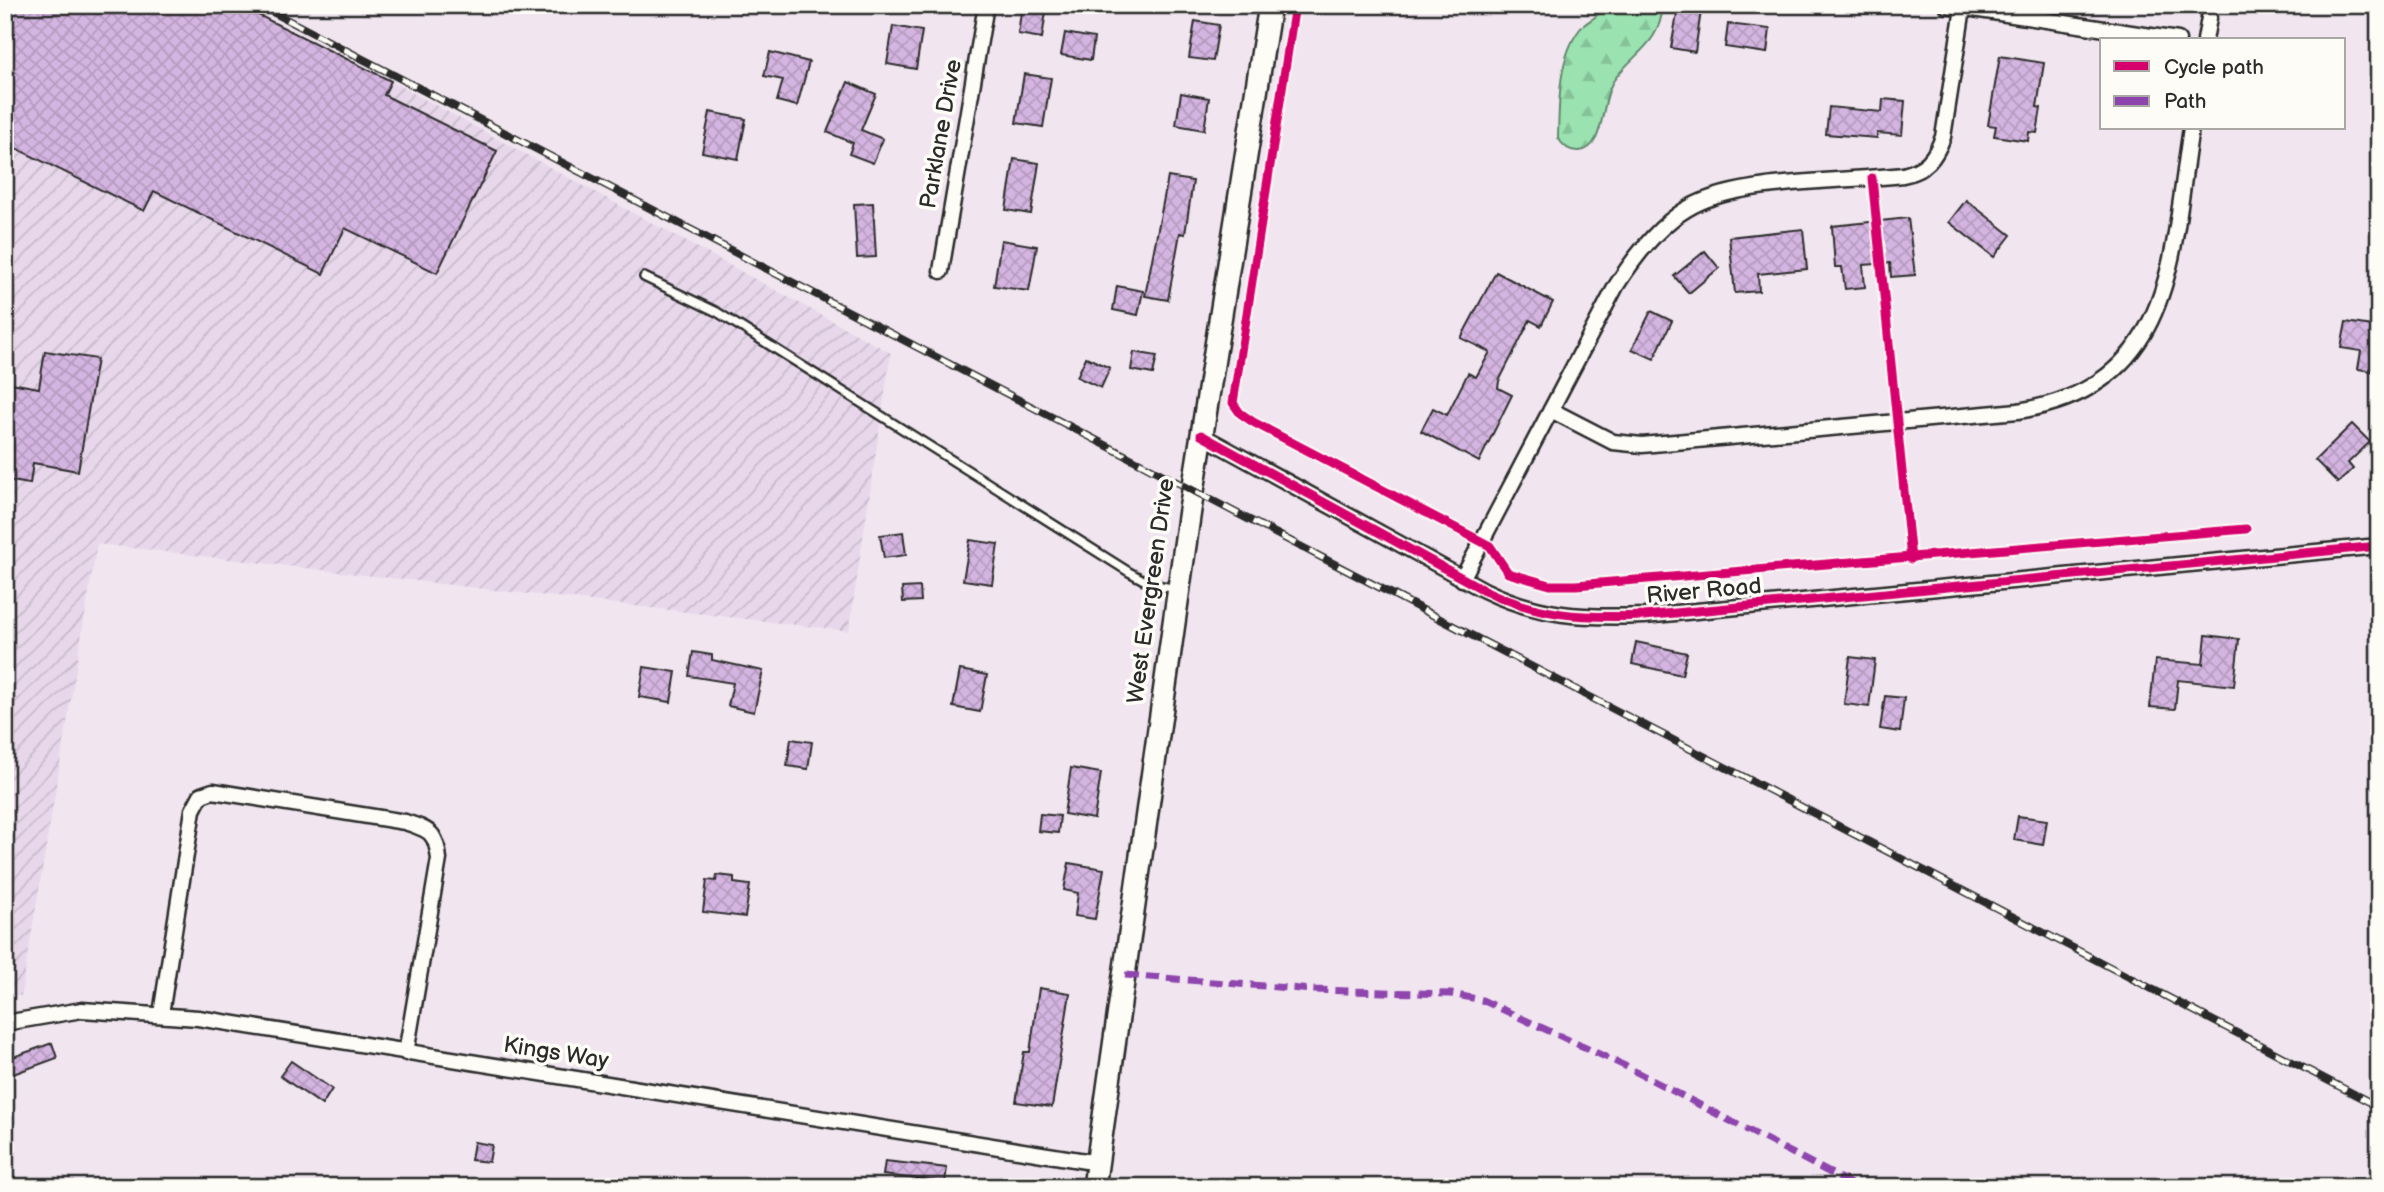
<svg xmlns="http://www.w3.org/2000/svg" width="2384" height="1192" font-family="'Balsamiq Sans',sans-serif">
	<style>
		.industrial { fill: url(#industrial-furrows) }
		.forest { fill: url(#forest-firs); stroke: #62866e; stroke-width: 2 }
		.building { fill: url(#building-cross-hatch); stroke: #2b2b2b; stroke-width: 2 }
		.lines { fill: none; stroke-linecap: round; stroke-linejoin: round }
		.lane-casing { stroke: #2b2b2b; stroke-width: 12 }
		.street-casing { stroke: #2b2b2b; stroke-width: 19 }
		.secondary-casing { stroke: #2b2b2b; stroke-width: 26 }
		.lane { stroke: #fdfcf7; stroke-width: 7 }
		.street { stroke: #fdfcf7; stroke-width: 14 }
		.secondary { stroke: #fdfcf7; stroke-width: 21 }
		.rail-casing { stroke: #2b2b2b; stroke-width: 8 }
		.rail { stroke: #fdfcf7; stroke-width: 5; stroke-dasharray: 16; stroke-linecap: butt }
		.quiet { stroke: #8e44ad; stroke-width: 7; stroke-dasharray: 14 7; stroke-linecap: butt }
		.cycleway-casing { stroke: #fdfcf7; stroke-width: 13 }
		.cycleway { stroke: #d6006c; stroke-width: 9 }
		.labels { text-anchor: middle; dominant-baseline: central; stroke-width: 7; stroke-linejoin: round; paint-order: stroke }
		.street-label { font-size: 23px; fill: #2b2b2b; stroke: #fdfcf7 }
	</style>
	<defs>
		<pattern id="industrial-furrows" width="10" height="10" patternUnits="userSpaceOnUse" patternTransform="scale(1.75)"><rect width="10" height="10" fill="#e8d7eb"/><path d="M-1 1l2-2M0 10L10 0M9 11l2-2" fill="none" stroke="#c7b9ca"/></pattern>
		<pattern id="forest-firs" width="22" height="20" patternUnits="userSpaceOnUse" patternTransform="scale(1.75)"><rect width="22" height="20" fill="#9ae2b0"/><path d="M5 1l3.5 6h-7zM16 11l3.5 6h-7z" fill="#85c298"/></pattern>
		<pattern id="building-cross-hatch" width="8" height="8" patternUnits="userSpaceOnUse" patternTransform="scale(1.75)"><rect width="8" height="8" fill="#d4b4e0"/><path d="M0 0l8 8M0 8l8-8" fill="none" stroke="#b69bc0"/></pattern>
	</defs>
	<rect width="100%" height="100%" fill="#f1e6f0"/>
	<filter id="ink" filterUnits="userSpaceOnUse"><feTurbulence type="fractalNoise" baseFrequency=".0143" numOctaves="2"/><feDisplacementMap in="SourceGraphic" scale="14" xChannelSelector="R" yChannelSelector="G"/><feConvolveMatrix kernelMatrix="1 2 1 2 8 2 1 2 1" color-interpolation-filters="sRGB"/></filter>
	<g filter="url(#ink)">
		<polygon class="industrial" points="5,5 238,5 391,81 891,353 849,631 97,544 21,996 5,994"/>
		<path class="forest" d="M1603 5H1663C1660 45 1634 52 1614 80 1600 99 1606 150 1579 151 1569 152 1563 146 1558 138 1559 104 1558 57 1580 29 1588 19 1599 19 1603 5Z"/>
		<g class="building">
			<polygon points="5,5 238,5 391,81 384,95 497,151 437,273 345,228 323,274 154,191 144,211 5,143"/>
			<polygon points="1022,5 1047,5 1042,38 1018,34"/>
			<polygon points="1678,8 1701,11 1695,52 1671,48"/>
			<polygon points="1195,21 1219,25 1213,61 1189,58"/>
			<polygon points="1728,24 1770,29 1767,53 1725,47"/>
			<polygon points="893,26 922,31 916,69 887,64"/>
			<polygon points="1065,33 1094,38 1091,60 1061,55"/>
			<polygon points="770,52 809,62 797,106 777,101 783,80 764,76"/>
			<polygon points="2000,56 2044,63 2037,107 2041,108 2037,133 2029,132 2028,141 1994,136 1996,126 1988,125"/>
			<polygon points="1024,74 1051,78 1043,127 1016,123"/>
			<polygon points="848,82 876,94 861,130 883,139 873,163 849,154 853,143 827,132"/>
			<polygon points="1181,93 1209,98 1204,130 1176,125"/>
			<polygon points="1883,99 1905,101 1902,135 1877,133 1877,138 1826,134 1829,107 1882,112"/>
			<polygon points="710,112 746,119 738,159 702,152"/>
			<polygon points="1014,159 1039,163 1031,214 1006,210"/>
			<polygon points="1168,177 1193,181 1185,234 1180,233 1168,300 1145,296"/>
			<polygon points="1966,200 2011,235 1994,257 1949,222"/>
			<polygon points="873,203 876,257 857,258 854,204"/>
			<polygon points="1908,218 1915,275 1891,277 1890,263 1863,265 1865,287 1845,289 1842,267 1835,267 1832,226"/>
			<polygon points="1803,229 1807,269 1758,274 1759,291 1735,293 1729,237"/>
			<polygon points="1001,240 1037,246 1029,291 994,286"/>
			<polygon points="1705,251 1719,268 1689,293 1674,276"/>
			<polygon points="1496,272 1553,302 1541,326 1530,320 1499,381 1498,388 1512,395 1479,462 1421,431 1433,408 1447,415 1468,373 1476,377 1490,352 1461,338"/>
			<polygon points="1117,286 1143,291 1138,315 1113,310"/>
			<polygon points="1651,311 1672,321 1654,359 1632,349"/>
			<polygon points="2346,322 2379,327 2377,372 2358,369 2361,351 2341,348"/>
			<polygon points="45,351 97,359 78,471 33,463 30,484 5,480 5,382 39,388"/>
			<polygon points="1134,352 1157,356 1153,374 1131,370"/>
			<polygon points="1086,357 1110,368 1101,388 1077,377"/>
			<polygon points="2352,424 2370,442 2348,463 2353,469 2338,483 2315,460"/>
			<polygon points="903,532 906,555 884,558 880,535"/>
			<polygon points="970,540 998,544 992,584 963,580"/>
			<polygon points="920,587 921,601 903,602 902,588"/>
			<polygon points="2206,635 2239,639 2234,686 2178,680 2175,709 2150,707 2155,660 2203,664"/>
			<polygon points="1636,642 1687,653 1682,675 1632,664"/>
			<polygon points="693,652 712,655 712,660 763,671 754,712 728,706 733,683 689,676"/>
			<polygon points="1850,657 1875,660 1869,707 1844,704"/>
			<polygon points="644,667 676,672 671,702 639,697"/>
			<polygon points="960,670 987,675 980,712 953,707"/>
			<polygon points="1885,696 1904,698 1900,732 1880,729"/>
			<polygon points="791,739 812,742 808,769 787,766"/>
			<polygon points="1071,768 1101,773 1094,819 1064,814"/>
			<polygon points="1040,814 1060,816 1058,833 1038,831"/>
			<polygon points="2018,816 2047,820 2043,845 2014,840"/>
			<polygon points="1069,863 1104,869 1095,919 1075,916 1078,893 1064,890"/>
			<polygon points="717,875 734,877 734,883 750,885 745,917 703,912 707,880 716,881"/>
			<polygon points="1039,988 1070,993 1052,1107 1016,1102 1024,1052 1030,1052"/>
			<polygon points="52,1043 57,1058 5,1077 5,1060"/>
			<polygon points="291,1061 332,1089 322,1105 280,1076"/>
			<polygon points="474,1142 492,1145 489,1162 471,1160"/>
			<polygon points="885,1161 947,1168 945,1182 883,1175"/>
		</g>
		<g class="lines">
			<defs>
				<polyline id="lane" points="644,277 717,312 1129,572 1151,584 1177,589"/>
				<g id="street">
					<polyline points="1946,5 2178,40"/>
					<polyline points="2205,40 2209,18"/>
					<polyline points="941,271 986,5"/>
					<path d="M1551 410 1613 442 1642 445 2018 411C2176 386 2171 255 2191 128"/>
					<path d="M1201 435 1484 590C1540 617 1582 618 1644 616L2379 546"/>
					<path d="M1462 579 1616 286C1635 256 1662 221 1694 205 1745 179 1844 182 1903 175 1926 170 1935 158 1943 137L1963 8"/>
					<path d="M161 1014 193 810 201 795 213 791 405 822C430 830 436 832 439 859L406 1053"/>
					<polyline points="5,1023 82,1010 198,1018 1098,1163"/>
				</g>
				<polyline id="secondary" points="1094,1187 1190,510 1270,5"/>
			</defs>
			<use href="#lane" class="lane-casing"/>
			<use href="#street" class="street-casing"/>
			<use href="#secondary" class="secondary-casing"/>
			<use href="#lane" class="lane"/>
			<use href="#street" class="street"/>
			<use href="#secondary" class="secondary"/>
			<defs>
				<polyline id="rail" points="259,5 2379,1107"/>
			</defs>
			<use href="#rail" class="rail-casing"/>
			<use href="#rail" class="rail"/>
			<polyline class="quiet" points="1125,975 1314,990 1451,994 1482,1000 1625,1066 1857,1187"/>
			<defs>
				<g id="cycleway">
					<polyline points="1295,5 1233,403 1240,413 1253,422 1490,546 1508,573 1550,585 1576,585 2246,529"/>
					<polyline points="1872,178 1911,559"/>
					<path d="M1201 435 1484 590C1540 617 1582 618 1644 616L2379 546"/>
				</g>
			</defs>
			<use href="#cycleway" class="cycleway-casing"/>
			<use href="#cycleway" class="cycleway"/>
		</g>
	</g>
	<g class="labels">
		<g class="street-label">
			<text transform="translate(941 134) rotate(-80)">Parklane Drive</text>
			<text transform="translate(1151 591) rotate(-82)">West Evergreen Drive</text>
			<text transform="translate(1704 591) rotate(-5)">River Road</text>
			<text transform="translate(556 1053) rotate(9)">Kings Way</text>
		</g>
	</g>
	<rect width="2384" height="1192" fill="none" stroke="#fdfcf7" stroke-width="28"/>
	<rect x="14" y="14" width="2356" height="1164" fill="none" stroke="#2b2b2b" stroke-width="2.5" filter="url(#ink)"/>
	<rect x="2100" y="38" width="245" height="91" fill="#fdfcf7" stroke="#a9a8a5" stroke-width="2"/>
	<rect x="2114" y="61" width="35" height="10" fill="#d6006c" stroke="#a9a8a5" stroke-width="2"/>
	<text x="2164" y="74" font-size="21" fill="#2b2b2b">Cycle path</text>
	<rect x="2114" y="96" width="35" height="10" fill="#8e44ad" stroke="#a9a8a5" stroke-width="2"/>
	<text x="2164" y="108" font-size="21" fill="#2b2b2b">Path</text>
</svg>
